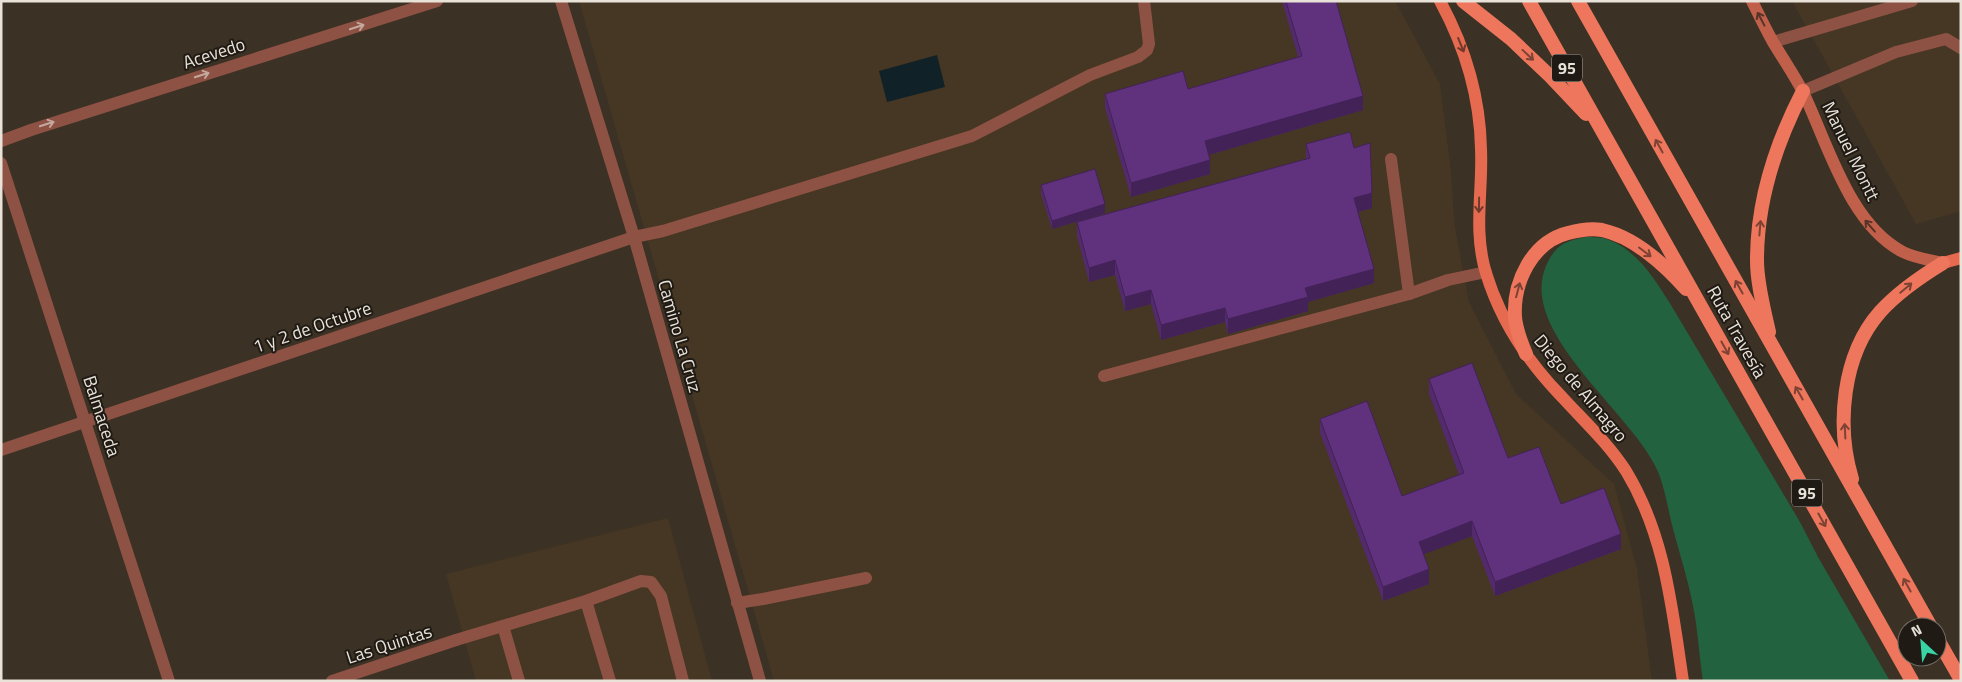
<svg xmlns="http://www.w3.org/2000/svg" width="1962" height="682" font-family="'Titillium Web',sans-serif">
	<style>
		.built { fill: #463724 }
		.green { fill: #22623f }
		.water { fill: #102227 }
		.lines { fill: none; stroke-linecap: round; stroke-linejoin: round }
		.service { stroke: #8e5244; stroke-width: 12 }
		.minor { stroke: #8e5244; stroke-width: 12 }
		.tertiary { stroke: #8e5244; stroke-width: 12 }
		.secondary { stroke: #c0604b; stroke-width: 12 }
		.primary { stroke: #e66a50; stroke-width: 12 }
		.trunk { stroke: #ee765c; stroke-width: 14 }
		.wall { fill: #532a6c }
		.shaded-wall { fill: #432258 }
		.building { fill: #60317d; stroke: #432258 }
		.oneway { stroke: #573227 }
		.oneway2 { stroke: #c4a89d }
		.oneway3 { stroke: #6f3a2c }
		.oneway4 { stroke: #7c4334 }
		.labels { text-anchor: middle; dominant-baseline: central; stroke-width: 4; stroke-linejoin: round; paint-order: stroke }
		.shield { fill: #1f1a14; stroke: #aca69e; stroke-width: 1 }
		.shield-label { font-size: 16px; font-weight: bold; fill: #e8e2d9 }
		.street-label { font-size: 18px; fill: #e8e2d9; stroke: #1f1a14 }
	</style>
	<rect width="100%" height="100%" fill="#3b3124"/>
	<g class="built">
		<polygon points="579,1 1395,1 1440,84 1451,171 1454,222 1469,302 1516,394 1614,484 1637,569 1652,681 774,681"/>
		<polygon points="1792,1 1961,1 1961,211 1916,224"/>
		<polygon points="668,518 712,681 476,681 446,574"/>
	</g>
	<path class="green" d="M1586 237C1593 237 1603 237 1609 240 1638 251 1655 280 1671 305L1800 522 1818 557 1890 681H1703C1699 656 1698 630 1693 606 1688 579 1679 552 1672 525 1668 509 1665 490 1659 474 1636 415 1517 334 1546 266 1555 245 1565 241 1586 237Z"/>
	<polygon class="water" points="937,55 945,87 887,102 879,71"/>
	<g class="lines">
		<g class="service">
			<polyline points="1773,42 1912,1"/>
			<polyline points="1803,91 1896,52 1946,39 1961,48"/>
			<polyline points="1391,159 1409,294"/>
			<polyline points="634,237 663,231 972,136 1090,75 1138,57 1147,50 1149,44 1144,1"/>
			<polyline points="1104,376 1409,294 1448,280 1486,272"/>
			<polyline points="586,601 610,681"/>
			<polyline points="737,603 763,599 866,578"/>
			<polyline points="503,626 519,681"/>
			<polyline points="456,640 586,601 641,581 651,582 661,596 683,681"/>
		</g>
		<g class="minor">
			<polyline points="1,141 31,130 437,1"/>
			<polyline points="1,163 169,681"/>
			<polyline points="1,450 634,237"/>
			<polyline points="332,681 456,640"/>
		</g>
		<polyline class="tertiary" points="561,1 634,237 760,681"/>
		<path class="secondary" d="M1752 1C1759 15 1765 28 1773 42 1783 59 1795 76 1804 94 1828 145 1850 225 1903 252 1915 258 1929 260 1943 263"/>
		<g class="primary">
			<path d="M1440 1C1465 47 1480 96 1481 149 1483 190 1473 231 1486 273 1500 319 1528 362 1562 397 1584 421 1608 443 1626 471 1665 535 1672 608 1683 681"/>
			<polyline points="1943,263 1961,258"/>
		</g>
		<g class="trunk">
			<polyline points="1463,1 1511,39 1550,76 1586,114"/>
			<polyline points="1529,1 1912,681"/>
			<polyline points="1578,1 1931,627"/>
			<path d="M1769 332C1764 309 1757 284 1757 260 1757 201 1776 143 1803 91"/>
			<path d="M1526 354C1521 342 1516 330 1515 317 1513 282 1532 242 1568 233 1579 230 1591 228 1602 230 1634 237 1665 265 1686 289"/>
			<path d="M1852 479C1836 426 1842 355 1880 312 1898 292 1920 277 1943 263"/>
			<polyline points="1937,638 1961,680"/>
		</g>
	</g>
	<g class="wall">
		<polygon points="1282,1 1336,1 1363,110 1209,155 1210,174 1131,197 1105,108 1105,94 1188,89 1298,57"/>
		<polygon points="1306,144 1372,208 1358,212 1374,283 1308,302 1308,311 1228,334 1225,322 1161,340 1151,304 1125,311 1115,275 1089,282 1077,236 1077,222 1306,159"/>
		<polygon points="1041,185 1105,213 1052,229 1041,194"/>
		<polygon points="1429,379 1508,458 1561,504 1621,549 1495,596 1472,536 1423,554 1429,584 1383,601 1320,433 1320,419 1402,496 1459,475 1429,394"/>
	</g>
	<g class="shaded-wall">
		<polygon points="1363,96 1363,110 1205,156 1205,141"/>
		<polygon points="1210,160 1210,174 1131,197 1131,183"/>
		<polygon points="1372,193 1372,208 1354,213 1354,198"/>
		<polygon points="1105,204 1105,213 1052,229 1052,221"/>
		<polygon points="1115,260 1115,275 1089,282 1089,268"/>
		<polygon points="1374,269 1374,283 1308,302 1308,311 1228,334 1228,319 1305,288"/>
		<polygon points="1151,290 1151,304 1125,311 1125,297"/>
		<polygon points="1225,308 1225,322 1161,340 1161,325"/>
		<polygon points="1472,521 1472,536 1419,556 1419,542"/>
		<polygon points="1621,534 1621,549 1495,596 1495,582"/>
		<polygon points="1429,569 1429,584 1383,601 1383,587"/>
	</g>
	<g class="building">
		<polygon points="1286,1 1336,1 1363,96 1205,141 1210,160 1131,183 1105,94 1183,71 1188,89 1302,56"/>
		<polygon points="1350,132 1354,148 1370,143 1372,193 1354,198 1374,269 1305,288 1308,297 1228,319 1225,308 1161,325 1151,290 1125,297 1115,260 1089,268 1077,222 1310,158 1306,144"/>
		<polygon points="1095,169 1105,204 1052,221 1041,185"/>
		<polygon points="1472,363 1508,458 1539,447 1561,504 1604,488 1621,534 1495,582 1472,521 1419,542 1429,569 1383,587 1320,419 1367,401 1402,496 1464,473 1429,379"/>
	</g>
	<defs><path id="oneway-shaft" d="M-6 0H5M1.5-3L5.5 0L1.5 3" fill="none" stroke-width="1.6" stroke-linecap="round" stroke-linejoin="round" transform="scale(1.25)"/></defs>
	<g class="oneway">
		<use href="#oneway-shaft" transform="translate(1761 19) rotate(-118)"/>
		<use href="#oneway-shaft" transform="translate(1870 226) rotate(-131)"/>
	</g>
	<g class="oneway2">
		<use href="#oneway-shaft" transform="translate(357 27) rotate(-18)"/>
		<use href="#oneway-shaft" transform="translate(202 75) rotate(-18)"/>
		<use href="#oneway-shaft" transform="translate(47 124) rotate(-18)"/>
	</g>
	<g class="oneway3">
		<use href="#oneway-shaft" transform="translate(1461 45) rotate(68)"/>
		<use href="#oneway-shaft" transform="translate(1479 205) rotate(91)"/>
	</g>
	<g class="oneway4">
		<use href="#oneway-shaft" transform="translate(1528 55) rotate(43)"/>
		<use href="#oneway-shaft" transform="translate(1659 146) rotate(-119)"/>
		<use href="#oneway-shaft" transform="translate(1760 228) rotate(-85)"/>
		<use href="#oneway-shaft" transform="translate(1645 252) rotate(37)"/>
		<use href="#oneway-shaft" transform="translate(1739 287) rotate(-119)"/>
		<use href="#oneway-shaft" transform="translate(1906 288) rotate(-40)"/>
		<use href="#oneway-shaft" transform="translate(1518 290) rotate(-75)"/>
		<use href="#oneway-shaft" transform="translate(1725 348) rotate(61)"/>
		<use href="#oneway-shaft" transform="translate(1799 393) rotate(-120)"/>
		<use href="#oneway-shaft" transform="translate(1845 431) rotate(-93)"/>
		<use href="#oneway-shaft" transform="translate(1822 520) rotate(61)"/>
		<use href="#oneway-shaft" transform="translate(1907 585) rotate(-119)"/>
	</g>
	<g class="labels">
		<g class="shield">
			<rect x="1552" y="54.5" width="30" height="27" rx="4"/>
			<rect x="1792" y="479.5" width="30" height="27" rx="4"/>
		</g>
		<g class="shield-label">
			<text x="1567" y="68">95</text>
			<text x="1807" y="493">95</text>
		</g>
		<g class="street-label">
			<text transform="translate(214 53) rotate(-18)">Acevedo</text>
			<text transform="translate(1851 151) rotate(64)">Manuel Montt</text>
			<text transform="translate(312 327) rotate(-19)">1 y 2 de Octubre</text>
			<text transform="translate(1737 332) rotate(61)">Ruta Travesía</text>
			<text transform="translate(680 336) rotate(74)">Camino La Cruz</text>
			<text transform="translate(1581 388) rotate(50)">Diego de Almagro</text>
			<text transform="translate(102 416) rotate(72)">Balmaceda</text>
			<text transform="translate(389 644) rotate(-18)">Las Quintas</text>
		</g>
	</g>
	<rect width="1962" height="682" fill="none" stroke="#e8e2d9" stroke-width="5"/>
	<g transform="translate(1922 642) rotate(334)"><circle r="24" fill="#1f1a14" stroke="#6f6a63"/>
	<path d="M0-4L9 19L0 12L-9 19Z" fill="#39d4a5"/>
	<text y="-8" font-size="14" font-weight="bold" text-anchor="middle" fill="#e8e2d9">N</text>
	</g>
</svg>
